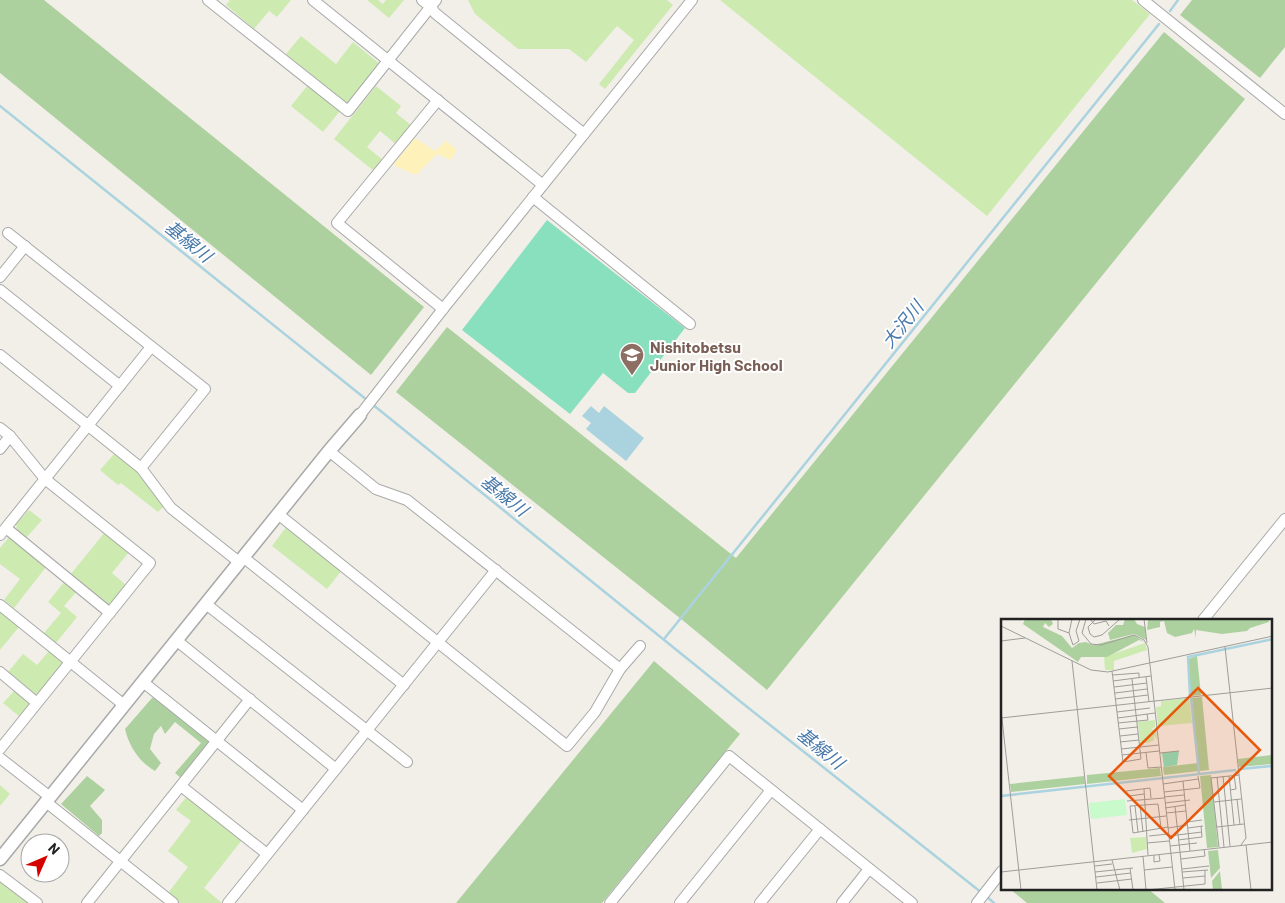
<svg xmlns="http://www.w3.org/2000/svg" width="1285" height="903" font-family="Barlow,'Noto Sans JP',sans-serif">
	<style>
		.grass { fill: #cdebb0 }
		.forest { fill: #add19e }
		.sand { fill: #fff1ba }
		.pitch { fill: #88e0be }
		.water { fill: #aad3df }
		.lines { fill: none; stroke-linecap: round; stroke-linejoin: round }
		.stream { stroke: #aad3df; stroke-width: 2.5 }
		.minor-casing { stroke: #a9a9a9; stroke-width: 12 }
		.tertiary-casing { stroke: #a9a9a9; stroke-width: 15 }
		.minor { stroke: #fff; stroke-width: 10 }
		.tertiary { stroke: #fff; stroke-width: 12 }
		.labels { text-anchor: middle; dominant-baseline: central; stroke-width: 4; stroke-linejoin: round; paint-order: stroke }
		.education-label { font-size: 16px; font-weight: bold; fill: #785e54; stroke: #fff; text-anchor: start }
		.water-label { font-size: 18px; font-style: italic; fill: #4a7aab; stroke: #fff }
		.inset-river { fill: none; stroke: #aad3df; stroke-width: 2.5 }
		.inset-road { fill: none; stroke: #9f9d99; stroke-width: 1 }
		.view { fill: #e8590c; fill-opacity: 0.15; stroke: #e8590c; stroke-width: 2.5 }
		.inset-edge { fill: none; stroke: #222; stroke-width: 2.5 }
	</style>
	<rect width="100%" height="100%" fill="#f2efe9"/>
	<g class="grass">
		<polygon points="230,0 291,0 277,17 269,11 254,29 226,5"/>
		<polygon points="367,0 378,0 383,4 386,0 404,0 389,18"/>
		<polygon points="468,0 667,0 673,5 605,89 599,84 634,40 617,26 586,62 569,49 518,49 475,14"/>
		<polygon points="720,0 1132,0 1150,14 987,216"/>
		<polygon points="301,36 336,64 353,42 380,64 348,104 286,54"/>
		<polygon points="308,85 340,111 323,132 291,106"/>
		<polygon points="376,86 401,106 396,113 412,126 397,145 380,131 367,147 383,160 374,171 334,139"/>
		<polygon points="114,454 137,472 163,507 158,512 121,483 118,485 100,470"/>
		<polygon points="29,510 42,520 26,538 17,531 16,524"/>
		<polygon points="287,526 342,570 327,589 272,546"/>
		<polygon points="105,532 129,552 112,573 127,586 109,607 70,575"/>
		<polygon points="9,537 46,567 14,608 4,600 20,579 0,564 0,548"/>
		<polygon points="65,581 77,591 64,606 77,617 56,643 44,633 61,613 48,602"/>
		<polygon points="0,611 19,627 0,650"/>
		<polygon points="49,651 65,664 38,696 8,672 23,654 37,665"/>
		<polygon points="15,690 30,702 29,707 20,717 3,703"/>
		<polygon points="0,785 10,794 0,806"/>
		<polygon points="187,796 242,840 204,888 222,903 180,903 168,893 188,867 168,851 191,821 176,810"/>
		<polygon points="0,880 30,903 0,903"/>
	</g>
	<g class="forest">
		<polygon points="0,0 44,0 424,307 371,375 0,73"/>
		<polygon points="1192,0 1285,0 1285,47 1260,78 1180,15"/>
		<polygon points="1164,32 1245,99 767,690 686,623 396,392 447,327 736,558"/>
		<polygon points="654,661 740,734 602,903 456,903"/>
		<path d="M157 697 209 737 211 743 181 778 175 773 201 743 175 722 165 734 161 726 154 734 150 749 161 763 155 771C139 762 129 746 125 729L152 698Z"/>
		<polygon points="87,776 105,790 90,806 102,820 102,833 99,836 61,804"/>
		<polygon points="1010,889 1148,889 1165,903 1027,903"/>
	</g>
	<polygon class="sand" points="415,138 435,151 446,141 457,150 451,160 437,154 416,175 393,165"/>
	<polygon class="pitch" points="547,220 685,328 635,393 628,393 603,373 570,414 462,330"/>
	<polygon class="water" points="591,406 599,413 604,406 644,438 626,461 586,429 591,423 582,416"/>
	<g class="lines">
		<g class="stream">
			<polyline points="1170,11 1178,0"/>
			<polyline points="0,106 367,400"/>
			<polyline points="372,404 741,702 982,893"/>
			<polyline points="664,639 1159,24"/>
			<polyline points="986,896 994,903"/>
		</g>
		<defs>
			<g id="minor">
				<polyline points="208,0 348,111 436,0"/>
				<polyline points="313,0 543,185"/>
				<polyline points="422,0 431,7 435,13 584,134"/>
				<polyline points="1143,0 1285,114"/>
				<polyline points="438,100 337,223 443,309"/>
				<polyline points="533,197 690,324"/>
				<polyline points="8,233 205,389 141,468"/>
				<polyline points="0,277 25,246"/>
				<polyline points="0,290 120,386"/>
				<polyline points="0,355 141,468 171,508 239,562"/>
				<polyline points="360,415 443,309 692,0"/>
				<polyline points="0,428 10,436 45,479 150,563 0,749"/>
				<polyline points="0,449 10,436"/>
				<polyline points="329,451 376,489 407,500 620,669"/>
				<polyline points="278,514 567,746 595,712 620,669 640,646"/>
				<polyline points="6,528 110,613"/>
				<polyline points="0,535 151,347"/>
				<polyline points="243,557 404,685"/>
				<polyline points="206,604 407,762"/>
				<polyline points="0,605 124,705"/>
				<polyline points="1203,620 1285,519"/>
				<polyline points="176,640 336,769"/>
				<polyline points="0,672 37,703"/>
				<polyline points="143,682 303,810"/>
				<polyline points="0,758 50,797"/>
				<polyline points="181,786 267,854"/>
				<polyline points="46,802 173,903"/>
				<polyline points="0,875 37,903"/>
				<polyline points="87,903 250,699"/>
				<polyline points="228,903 496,570"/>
				<polyline points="610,903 729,756 912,903"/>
				<polyline points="680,903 771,790"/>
				<polyline points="760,903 820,829"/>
				<polyline points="842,903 869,869"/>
				<polyline points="977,903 1002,871"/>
			</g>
			<polyline id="tertiary" points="0,859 329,451 360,415"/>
		</defs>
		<use href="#minor" class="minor-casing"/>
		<use href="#tertiary" class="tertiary-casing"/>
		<use href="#minor" class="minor"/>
		<use href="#tertiary" class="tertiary"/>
	</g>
	<defs>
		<symbol id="school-pin" viewBox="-11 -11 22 30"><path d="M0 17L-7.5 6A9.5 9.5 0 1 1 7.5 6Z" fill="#8d6e63" stroke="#fff"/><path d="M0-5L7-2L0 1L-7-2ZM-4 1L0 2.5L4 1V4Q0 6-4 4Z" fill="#fff"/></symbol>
	</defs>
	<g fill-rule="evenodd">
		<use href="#school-pin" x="618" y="341" width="28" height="38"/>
	</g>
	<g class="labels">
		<g class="education-label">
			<text x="650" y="346">Nishitobetsu<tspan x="650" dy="18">Junior High School</tspan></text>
		</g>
		<g class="water-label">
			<text transform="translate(189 241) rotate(39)">基線川</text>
			<text transform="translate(902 324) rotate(-51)">大沢川</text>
			<text transform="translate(505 495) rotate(39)">基線川</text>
			<text transform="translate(821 748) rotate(39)">基線川</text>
		</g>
	</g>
	<g transform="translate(1001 619)">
		<rect width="271" height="271" fill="#f2efe9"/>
		<path d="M144 24 146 31 113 42V51H104L103 38ZM188 79 191 104 157 107 155 88 160 87V82ZM154 101V108L150 111H155L156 121 153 116V121L147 124H139L137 103ZM145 218 146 230 131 234 129 219Z" fill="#cdebb0"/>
		<path d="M24 0H50L52 5 48 8 44 4 42 8 61 17 71 29 78 24 85 23 92 26 133 16 143 23 138 21 106 38H80L77 43 22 5ZM124 0H133L136 5 144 8 145 21 133 15 109 21 107 14 115 6H122ZM154 0H267L268 3 249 9 246 12 221 15 195 11V19L193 10 191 14 174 18 166 14 163 2 159 3V8L146 11 147 1ZM196 37 200 76 190 77 187 40ZM201 78 208 151 163 156 162 148 197 144 191 79ZM271 136V145L238 148 237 140ZM159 149 160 157 86 165V156ZM210 156 217 228 206 229 199 157ZM83 157 84 165 10 173 9 165ZM217 231 219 249 210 259 207 232ZM219 252 221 271H212L211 262Z" fill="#add19e"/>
		<path d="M124 180 126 196 90 200 88 184Z" fill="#c8facc"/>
		<path d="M178 132 176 146 163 148 161 134Z" fill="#88e0be"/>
		<path class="inset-river" d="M189 77 187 38 272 20M190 79 198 154M239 150 272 147M0 177 235 151"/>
		<path class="inset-road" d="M57 0V10L68 14M71 0 68 14 72 26 78 22 75 12 79 0M85 0 81 14 90 25 100 26 133 16 143 21 147 28 174 271M89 0 93 5 105 2 108 7M95 0 87 8 89 15 93 18 101 16 119 0M143 0 146 24M0 7 90 51 107 53 272 17M0 22 24 19M224 28 245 219 240 226M71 42 96 271M111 52 122 143 140 140 131 60M112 56 138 54V59M145 58 148 83M112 62 150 57M113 68 146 64M114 74 146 70M114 80 147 76M0 91 20 271M116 93 149 89M0 99 272 69M117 99 154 94M117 104 147 101 146 95M118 110 136 108M119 117 137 115M119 123 138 121M120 130 158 126M145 134 147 149 160 148M159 134 178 132M121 136 158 132M222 157 229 227M228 157 233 206M216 158 223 228M182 162 189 232M162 165 197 160M143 170 147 236M229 171 235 170 233 156M125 172 149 169 150 179M163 173 199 169 197 157M128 177 143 175M163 178 183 176M236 180 239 206M126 182 163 179M213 183 240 180M164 184 189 181M139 186 142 213M134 187 137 213M174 188 179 233M164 189 184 186M165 194 185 192M128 201 165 197M186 203 201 201M216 208 243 205M160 209 157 185 129 187 132 214 167 208M167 209 186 206M187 209 202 207M148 217 167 215M168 217 201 213M177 221 201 218 200 207M146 224 168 222M245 226 250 271M169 227 196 224M218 228 210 159 238 156M179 233 183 271M153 236V243L159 242 158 236M142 237 145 271M180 240 204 237 203 230M111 241 119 271M94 247 111 245M129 249 132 271M181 250 208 247M143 251 171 248M0 253 272 223M94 253 132 249M181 253 207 251M95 258 130 254M182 259 204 257M96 264 131 260M146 271 204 265V251"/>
		<path class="view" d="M197 69 259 131 170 219 108 157Z"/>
		<rect width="271" height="271" class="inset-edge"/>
	</g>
	<g transform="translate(45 858) rotate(45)"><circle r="24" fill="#ffffff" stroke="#a7a7a7"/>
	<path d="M0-4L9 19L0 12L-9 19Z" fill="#d40000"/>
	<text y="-8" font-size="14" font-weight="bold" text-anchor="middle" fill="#222222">N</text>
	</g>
</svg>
